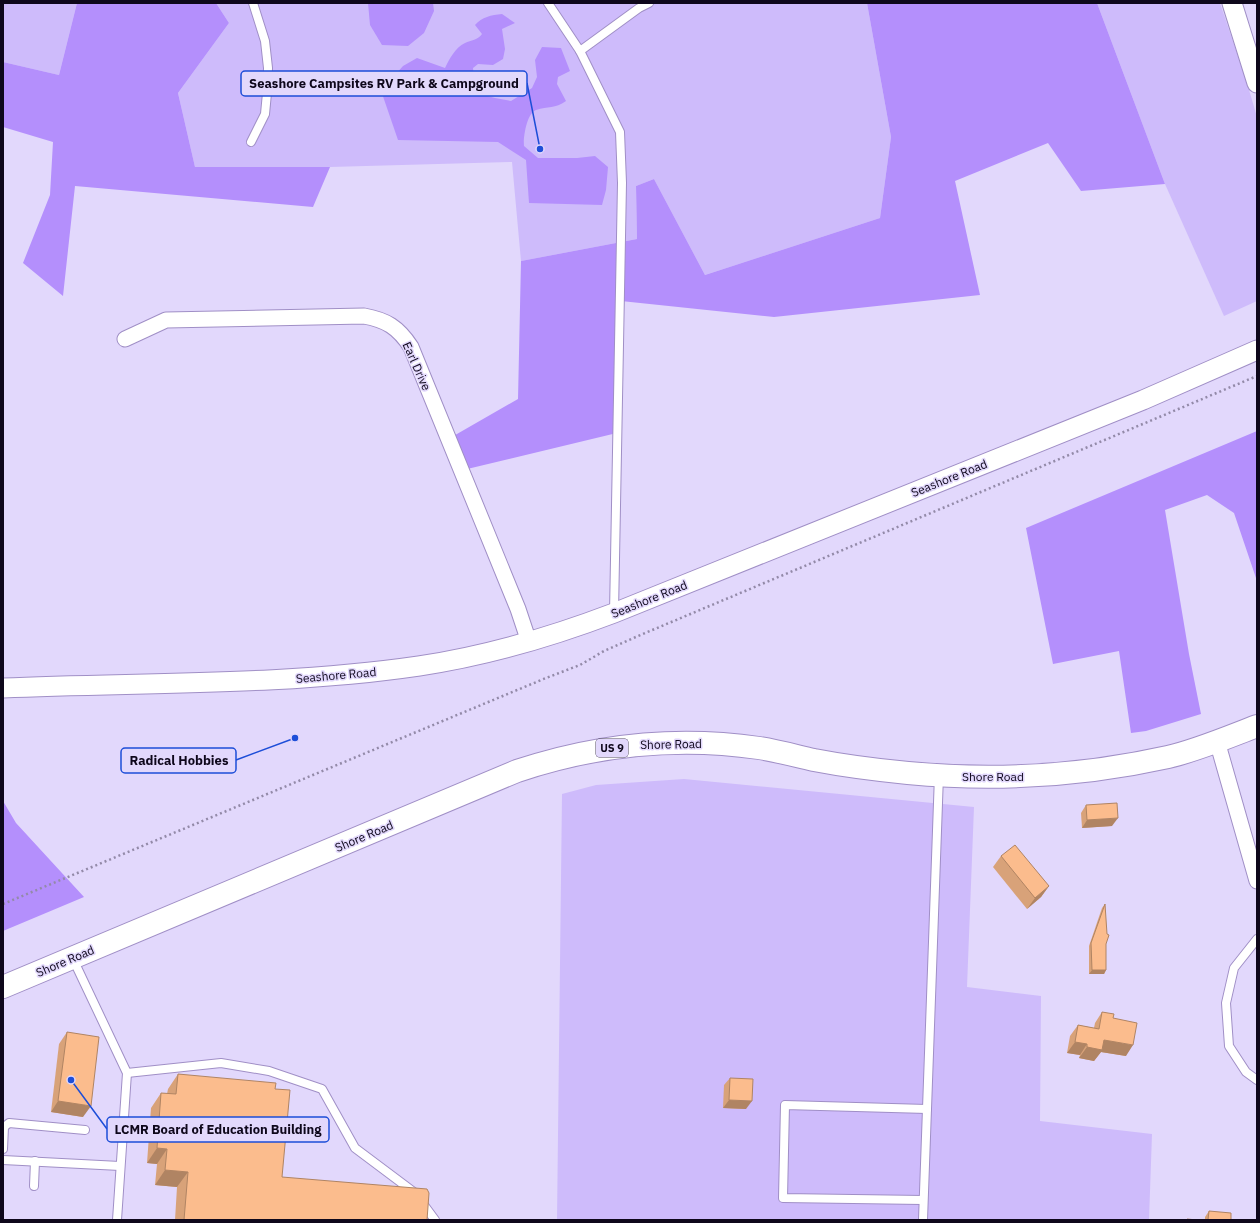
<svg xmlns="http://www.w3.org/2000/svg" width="1260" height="1223" font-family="'IBM Plex Sans',sans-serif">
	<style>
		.green { fill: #cebbfb }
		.forest { fill: #b48ffc }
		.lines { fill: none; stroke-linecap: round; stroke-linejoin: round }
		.service-casing { stroke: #a08fc6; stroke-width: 10 }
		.minor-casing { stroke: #a08fc6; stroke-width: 17 }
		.tertiary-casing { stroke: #a08fc6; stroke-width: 21 }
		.primary-casing { stroke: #a08fc6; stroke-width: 24 }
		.path { stroke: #938aa8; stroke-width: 2.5; stroke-dasharray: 2 3; stroke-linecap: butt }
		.service { stroke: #fff; stroke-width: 8 }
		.minor { stroke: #fff; stroke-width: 15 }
		.tertiary { stroke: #fff; stroke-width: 19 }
		.primary { stroke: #fff; stroke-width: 22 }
		.wall { fill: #d8a279 }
		.shaded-wall { fill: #b08463 }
		.building { fill: #fbbc8d; stroke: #b08463 }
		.labels { text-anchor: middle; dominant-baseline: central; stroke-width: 3; stroke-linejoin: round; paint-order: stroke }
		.shield { fill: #e2d8fc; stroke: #4e465e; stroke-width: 1 }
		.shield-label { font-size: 11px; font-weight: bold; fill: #0e071b }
		.street-label { font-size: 12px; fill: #0e071b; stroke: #e2d8fc }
		.leader { fill: none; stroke: #1d4ed8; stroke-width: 1.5 }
		.callout-dot { fill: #1d4ed8; stroke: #e2d8fc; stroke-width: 1.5 }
		.callout { fill: #e2d8fc; stroke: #1d4ed8; stroke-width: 1.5 }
		.callout-label { font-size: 13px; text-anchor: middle; font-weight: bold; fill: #0e071b }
	</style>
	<rect width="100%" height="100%" fill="#e2d8fc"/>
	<g class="green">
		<polygon points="3,3 77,3 59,75 3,62"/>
		<polygon points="216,3 867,3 891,137 880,218 705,275 654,179 636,186 637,239 521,261 512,162 330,167 195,167 178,93 229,23"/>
		<polygon points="1097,3 1220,3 1247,83 1257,117 1257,301 1224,316 1165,184"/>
		<polygon points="684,779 974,807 967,987 1041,996 1040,1121 1152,1134 1149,1220 557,1220 562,794 596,785"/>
	</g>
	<g class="forest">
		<polygon points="77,3 216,3 229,23 178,93 195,167 330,167 313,207 75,186 63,296 23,263 50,195 53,142 3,127 3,62 59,75"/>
		<polygon points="368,3 433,3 434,11 424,33 408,46 382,45 370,25"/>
		<polygon points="867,3 1097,3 1165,184 1081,191 1048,143 955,181 980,295 774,317 621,301 621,432 463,470 450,438 518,399 521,261 637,239 636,186 654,179 705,275 880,218 891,137"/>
		<path d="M502 14 515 23 502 29 505 49 503 59 493 65 478 64 473 68 475 88 480 94 495 98 511 101 532 88 537 77 535 60 542 47 561 48 570 71 558 77 557 84 566 101C555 109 548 106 536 110 527 113 523 137 524 146L538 158H577L595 156 608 167 606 190 602 205 529 203 526 160 498 142 398 140 376 76 395 75 403 66 417 58 445 68C450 58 455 48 465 43 471 40 478 40 482 34L475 25C482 17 491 15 502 14Z"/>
		<polygon points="1257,431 1257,581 1234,513 1207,495 1165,510 1189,654 1201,714 1146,731 1131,733 1119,651 1053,664 1026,528"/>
		<polygon points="3,801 16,823 84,897 3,931"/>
	</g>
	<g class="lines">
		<defs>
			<g id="service">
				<polyline points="548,3 580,51 639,8 649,3"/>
				<polyline points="580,51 620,132 622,183 614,613"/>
				<polyline points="251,142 265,114 267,93 268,68 265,41 253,3"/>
				<polyline points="1257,939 1234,968 1226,1003 1229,1046 1246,1072 1257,1080"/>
				<polyline points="73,959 127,1073 117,1220"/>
				<polyline points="127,1073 221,1063 269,1071 322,1089 355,1148 415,1193 435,1220"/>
				<polyline points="3,1149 4,1127 9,1123 85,1130"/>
				<polyline points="3,1160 120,1166"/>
				<polyline points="34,1186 35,1161"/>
				<polyline points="923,1200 783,1198 785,1105 927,1109"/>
				<polyline points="923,1220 939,775"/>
			</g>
			<g id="minor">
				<path d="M125 339 166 320 364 316C386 320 398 327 411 347L518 609 529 642"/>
				<polyline points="1217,741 1257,881"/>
			</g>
			<g id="tertiary">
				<polyline points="1232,3 1257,83"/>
				<path d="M3 688C142 682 282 686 419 666 486 656 551 637 614 613L1143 400 1257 350"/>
			</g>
			<path id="primary" d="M3 987 517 771C595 745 677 736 759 748 778 751 796 756 814 760 845 766 877 770 908 773 994 781 1083 776 1168 757 1198 750 1228 737 1257 726"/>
		</defs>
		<use href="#service" class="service-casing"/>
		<use href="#minor" class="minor-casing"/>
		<use href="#tertiary" class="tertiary-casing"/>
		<use href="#primary" class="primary-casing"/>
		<polyline class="path" points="3,904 546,678 580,665 604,651 638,636 1257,376"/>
		<use href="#service" class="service"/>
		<use href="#minor" class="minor"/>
		<use href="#tertiary" class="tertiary"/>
		<use href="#primary" class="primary"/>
	</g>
	<g class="wall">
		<polygon points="1086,805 1112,826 1082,828 1081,813"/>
		<polygon points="1001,856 1049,886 1041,897 1027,909 993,867"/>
		<polygon points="1105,904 1106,970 1104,974 1089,974 1089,946 1102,908"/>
		<polygon points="1102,1012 1113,1018 1126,1056 1101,1052 1094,1061 1079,1058 1080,1055 1067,1053 1070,1036 1078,1025 1094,1028 1095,1023"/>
		<polygon points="67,1032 83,1117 51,1112 59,1044"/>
		<polygon points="178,1074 275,1089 282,1177 427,1220 175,1220 177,1187 155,1185 157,1164 147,1163 151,1108 161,1093 167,1094 168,1089"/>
		<polygon points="730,1078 746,1109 723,1108 724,1085"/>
		<polygon points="1209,1211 1231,1220 1205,1220 1205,1217"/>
	</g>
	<g class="shaded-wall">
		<polygon points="1118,818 1112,826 1082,828 1087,820"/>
		<polygon points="1049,886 1041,897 1027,909 1035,898"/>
		<polygon points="1092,970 1106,970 1104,974 1089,974"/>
		<polygon points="1104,1040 1133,1045 1126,1056 1101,1052 1094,1061 1079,1058 1087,1047"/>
		<polygon points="1075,1042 1087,1044 1080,1055 1067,1053"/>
		<polygon points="729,1100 752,1101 746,1109 723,1108"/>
		<polygon points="58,1101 91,1106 83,1117 51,1112"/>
		<polygon points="157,1148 167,1149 157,1164 147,1163"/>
		<polygon points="165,1170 188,1172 177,1187 155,1185"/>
	</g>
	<g class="building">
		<polygon points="1117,803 1118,818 1087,820 1086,805"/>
		<polygon points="1015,845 1049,886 1035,898 1001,856"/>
		<polygon points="1105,904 1107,934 1109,935 1106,944 1106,970 1092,970 1091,943"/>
		<polygon points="1102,1012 1114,1014 1113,1018 1137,1023 1133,1045 1104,1040 1102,1050 1087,1047 1087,1044 1075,1042 1078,1025 1099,1029"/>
		<polygon points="67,1032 99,1037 91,1106 58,1101"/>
		<polygon points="178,1074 276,1083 275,1089 290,1090 282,1177 427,1189 429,1193 427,1220 184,1220 188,1172 165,1170 167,1149 157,1148 161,1093 176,1094"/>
		<polygon points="730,1078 753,1079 752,1101 729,1100"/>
		<polygon points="1209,1211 1231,1213 1231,1220 1208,1220"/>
		<polygon points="1187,1219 1197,1220 1187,1220"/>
	</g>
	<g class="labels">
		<rect class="shield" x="596" y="739" width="32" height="18" rx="3"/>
		<g class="shield-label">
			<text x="612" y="748">US 9</text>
		</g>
		<g class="street-label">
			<text transform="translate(417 366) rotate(66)">Earl Drive</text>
			<text transform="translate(949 478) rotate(-22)">Seashore Road</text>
			<text transform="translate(649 599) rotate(-22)">Seashore Road</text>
			<text transform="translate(336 675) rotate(-5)">Seashore Road</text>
			<text transform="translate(671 744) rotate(-1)">Shore Road</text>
			<text x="993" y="776">Shore Road</text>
			<text transform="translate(364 836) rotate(-23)">Shore Road</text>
			<text transform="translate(65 961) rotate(-23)">Shore Road</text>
		</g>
	</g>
	<path class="leader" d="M540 149L527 83M295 738L236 760M71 1080L107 1129"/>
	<g class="callout-dot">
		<circle cx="540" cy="149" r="4"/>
		<circle cx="295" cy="738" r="4"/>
		<circle cx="71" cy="1080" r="4"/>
	</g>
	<g class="callout">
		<rect x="241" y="71" width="286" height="25" rx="4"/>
		<rect x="121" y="748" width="115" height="25" rx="4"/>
		<rect x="107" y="1117" width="222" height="25" rx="4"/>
	</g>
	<g class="callout-label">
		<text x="384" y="88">Seashore Campsites RV Park &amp; Campground</text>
		<text x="179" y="765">Radical Hobbies</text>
		<text x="218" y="1134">LCMR Board of Education Building</text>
	</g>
	<rect width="1260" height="1223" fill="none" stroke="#0e071b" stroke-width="8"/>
</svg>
